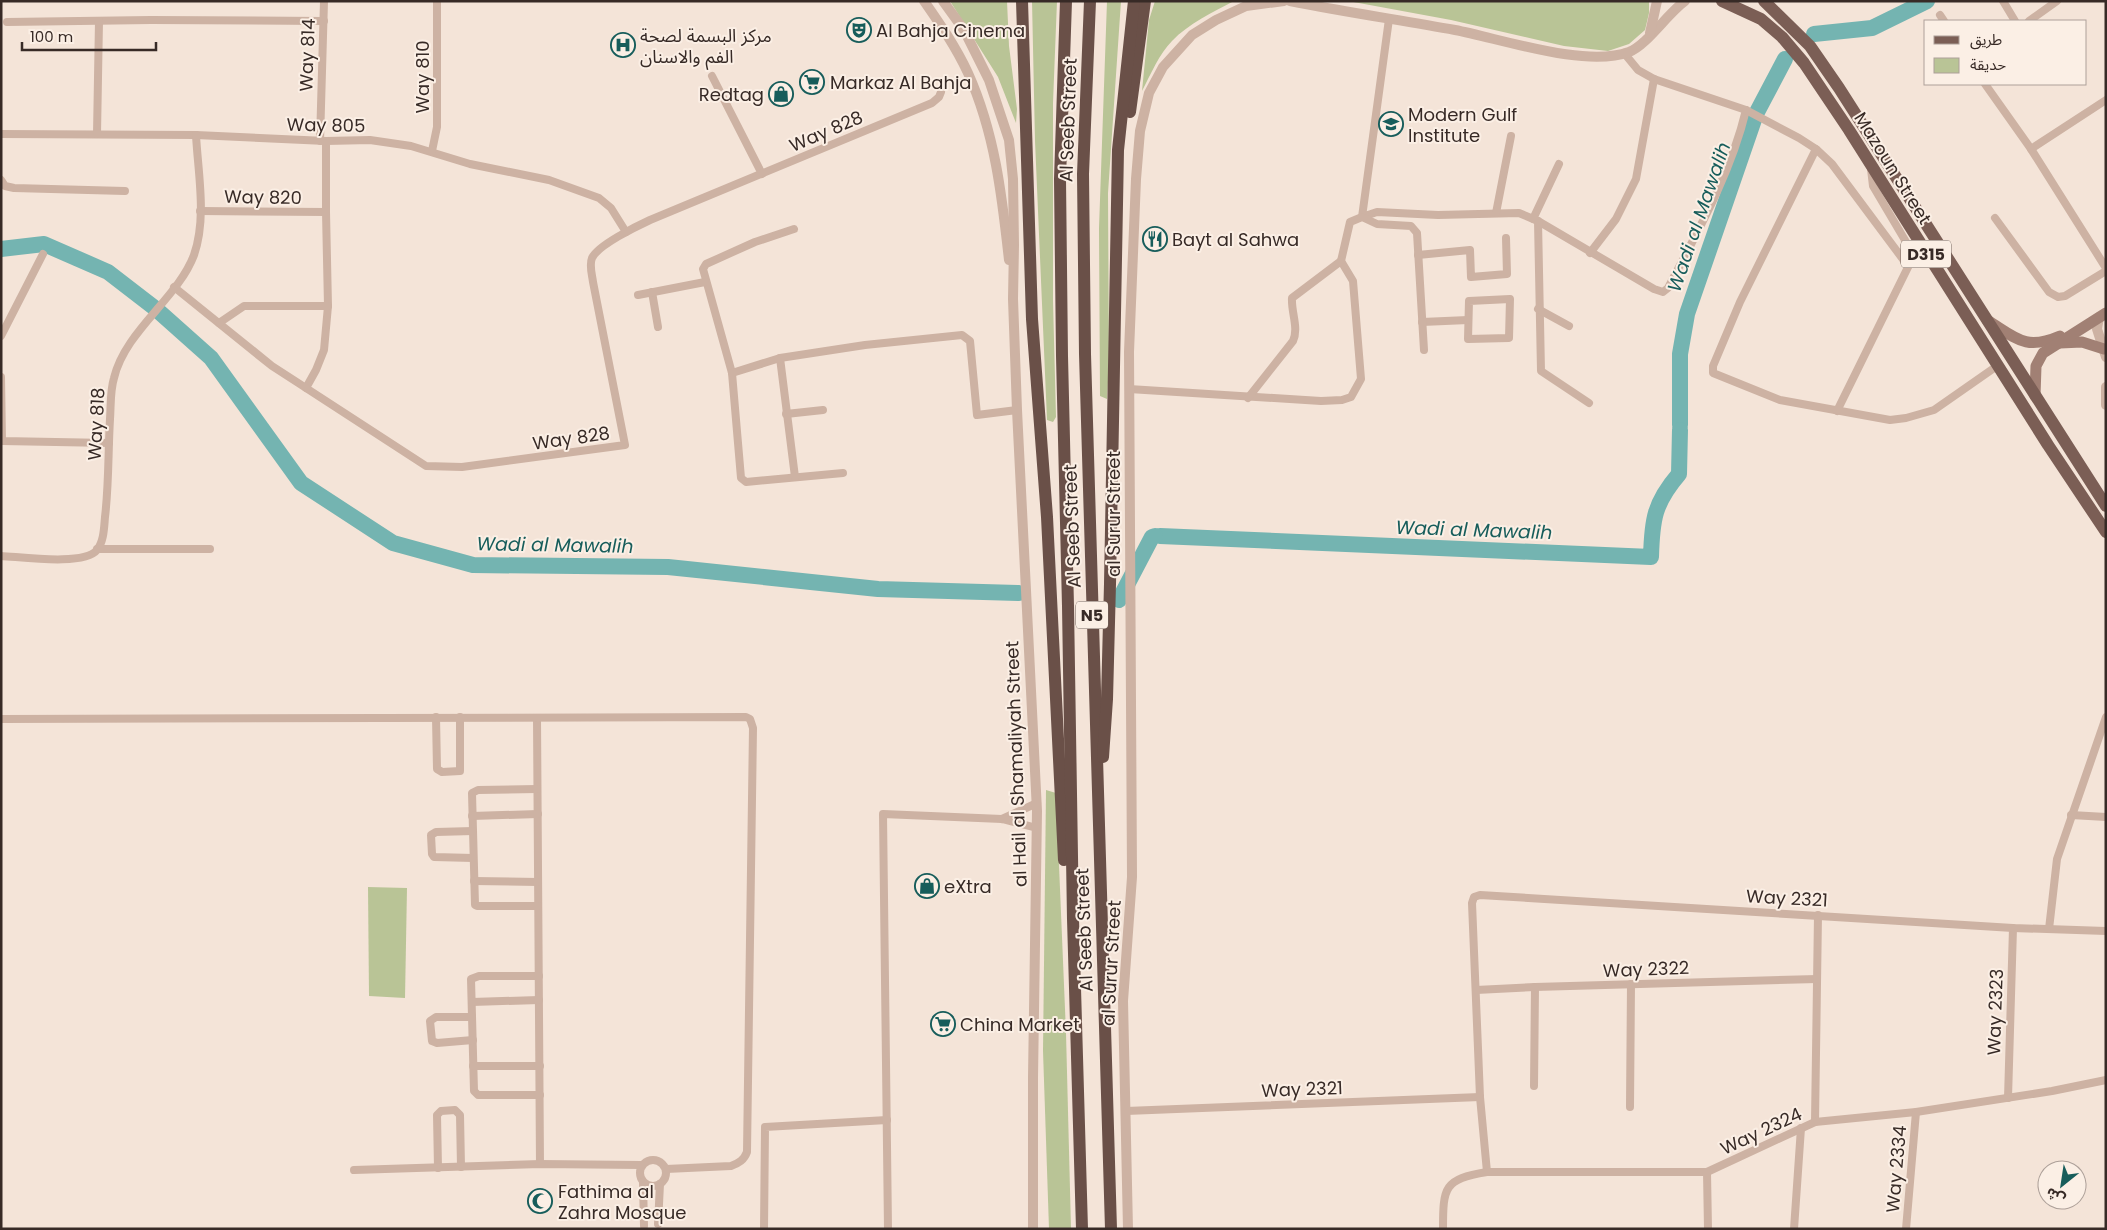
<svg xmlns="http://www.w3.org/2000/svg" width="2107" height="1230" font-family="Poppins,'Noto Sans Arabic',sans-serif">
	<style>
		.green { fill: #b9c496 }
		.lines { fill: none; stroke-linecap: round; stroke-linejoin: round }
		.river { stroke: #74b4b1; stroke-width: 16 }
		.minor { stroke: #cdb2a3; stroke-width: 8 }
		.tertiary { stroke: #cdb2a3; stroke-width: 10 }
		.secondary { stroke: #a18074; stroke-width: 11 }
		.primary { stroke: #7b5e55; stroke-width: 12 }
		.trunk { stroke: #6a5048; stroke-width: 12 }
		.labels { text-anchor: middle; dominant-baseline: central; stroke-width: 4; stroke-linejoin: round; paint-order: stroke }
		.shield { fill: #fbefe5; stroke: #72655f; stroke-width: 1 }
		.shield-label { font-size: 16px; font-weight: bold; fill: #372a26 }
		.poi-label { font-size: 18px; fill: #372a26; stroke: #fbefe5; text-anchor: start }
		.street-label { font-size: 18px; fill: #372a26; stroke: #fbefe5 }
		.water-label { font-size: 19px; font-style: italic; fill: #175d5b; stroke: #fbefe5 }
	</style>
	<rect width="100%" height="100%" fill="#f4e4d8"/>
	<g class="green">
		<polygon points="950,1 1007,1 1009,46 1017,109 1016,123 998,77"/>
		<polygon points="1032,1 1057,1 1053,103 1053,301 1056,417 1053,422 1047,420 1035,141"/>
		<polygon points="1107,1 1121,1 1108,193 1109,366 1107,399 1100,396 1099,228"/>
		<path d="M1155 1H1234C1213 12 1188 24 1172 41 1159 54 1151 74 1142 91L1149 20Z"/>
		<polygon points="1348,1 1649,1 1649,13 1645,30 1629,44 1608,51 1564,46 1451,20"/>
		<polygon points="1046,790 1056,793 1066,1033 1071,1229 1049,1229 1043,1051"/>
		<polygon points="368,887 407,888 405,998 369,996"/>
	</g>
	<g class="lines">
		<g class="river">
			<polyline points="1814,34 1872,28 1927,1"/>
			<polyline points="1,249 44,244 108,272 156,309 211,358 301,483 393,543 473,565 668,567 878,589 1019,593"/>
			<polyline points="1680,425 1680,354 1687,314 1756,114 1785,59"/>
			<path d="M1160 536 1651 557C1652 520 1654 503 1679 474L1680 430"/>
			<polyline points="1119,600 1152,537 1155,536"/>
		</g>
		<g class="minor">
			<polyline points="2003,1 2015,21"/>
			<polyline points="1940,15 1944,21"/>
			<path d="M1389 19 1362 217 1377 212 1438 215 1519 213 1538 221 1654 289 1663 292 1668 288C1698 231 1731 173 1746 110"/>
			<polyline points="2029,21 2057,1"/>
			<polyline points="7,22 151,20 324,21"/>
			<polyline points="1624,53 1638,70 1654,79 1746,110 1799,138 1816,149 1832,164 1908,266"/>
			<polyline points="712,76 762,174"/>
			<polyline points="1985,84 2031,149 2106,268"/>
			<polyline points="1,134 196,135 326,141 370,140 411,146 470,164 549,180 599,198 611,208 626,232"/>
			<polyline points="97,134 99,21"/>
			<polyline points="320,141 324,1"/>
			<path d="M326 141V212L328 306 324 350 316 370 306 388 426 466 462 467 625 445 593 282C592 274 589 265 592 258 598 245 637 226 650 220L932 103 939 97 941 92"/>
			<polyline points="1816,149 1740,302 1713,366 1713,373 1780,400 1890,420 1906,418 1934,410 1997,366"/>
			<polyline points="2031,149 2106,100"/>
			<polyline points="432,151 437,127 437,1"/>
			<polyline points="1,180 5,186 14,188 125,191"/>
			<polyline points="200,211 326,212"/>
			<polyline points="1496,213 1511,136"/>
			<polyline points="1995,218 2049,292 2058,297 2065,296 2106,271"/>
			<polyline points="1533,219 1559,164"/>
			<polyline points="1538,221 1541,371 1589,403"/>
			<polyline points="794,229 755,242 706,264 703,269 732,373 741,478 746,482 843,473"/>
			<polyline points="1590,253 1616,219 1636,179 1654,79"/>
			<polyline points="1418,255 1470,250 1471,277 1507,274 1506,238"/>
			<polyline points="174,287 272,366 306,388"/>
			<polyline points="652,292 658,327"/>
			<polyline points="638,295 705,282"/>
			<polygon points="1510,299 1509,338 1468,339 1469,301"/>
			<polyline points="1538,309 1569,326"/>
			<polyline points="1422,322 1468,320"/>
			<polyline points="219,323 244,306 328,306"/>
			<polyline points="1,336 43,254"/>
			<polyline points="780,358 795,477"/>
			<polyline points="732,373 780,358 865,345 962,335 970,341 977,415 1017,410"/>
			<polyline points="1,377 2,441 109,443"/>
			<polyline points="1129,389 1321,401 1342,400 1351,397 1361,379 1353,281 1341,261 1350,222 1362,217 1377,224 1411,226 1417,233 1424,350"/>
			<path d="M1248 398 1293 341C1299 328 1291 312 1292 298L1341 261"/>
			<polyline points="1837,411 1913,257 1912,252 1873,186 1871,169"/>
			<polyline points="786,414 823,410"/>
			<polyline points="97,549 210,549"/>
			<path d="M1 556C22 557 84 566 97 550 104 541 104 528 105 517 109 484 108 452 110 419 111 405 110 391 114 378 125 331 178 298 194 255 207 218 198 173 196 135"/>
			<polyline points="436,717 437,769 442,772 460,771 460,717"/>
			<polyline points="537,718 540,1164"/>
			<path d="M1 719 746 717 750 719 753 728 747 1152C744 1160 739 1163 731 1166L666 1169"/>
			<polyline points="537,789 478,790 472,793 475,905 477,906 538,906"/>
			<polyline points="2071,815 2106,817"/>
			<polyline points="472,816 538,814"/>
			<polyline points="1002,819 1037,803"/>
			<polyline points="473,831 436,832 431,835 432,854 434,857 473,858"/>
			<polyline points="474,881 538,882"/>
			<polyline points="2049,929 2057,859 2106,717"/>
			<polyline points="539,976 479,976 471,979 474,1091 478,1095 540,1095"/>
			<polyline points="1476,990 1535,987 1817,979"/>
			<polyline points="472,1002 539,1000"/>
			<polyline points="472,1017 436,1017 430,1021 432,1041 437,1043 473,1040"/>
			<polyline points="473,1066 540,1066"/>
			<polyline points="1534,1086 1535,987"/>
			<polyline points="2008,1098 2013,928"/>
			<polyline points="1630,1107 1631,984"/>
			<polyline points="1126,1111 1480,1097"/>
			<polyline points="1815,1122 1818,915"/>
			<circle cx="653" cy="1173" r="13"/>
			<polyline points="438,1168 437,1115 441,1111 455,1110 460,1115 461,1167"/>
			<polyline points="354,1170 540,1164 641,1165"/>
			<polyline points="1487,1172 1480,1097 1472,903 1474,897 1480,895 2013,928 2106,931"/>
			<polyline points="1707,1172 1708,1229"/>
			<polyline points="643,1182 644,1226"/>
			<polyline points="658,1224 660,1184"/>
			<polyline points="764,1229 765,1127 887,1120"/>
			<polyline points="888,1229 883,814 1002,819 1037,828"/>
			<path d="M1443 1229C1443 1187 1444 1179 1487 1172H1707L1815 1122 1916 1112 2052 1091 2106 1080"/>
			<polyline points="1794,1229 1801,1128"/>
			<polyline points="1906,1229 1916,1112"/>
		</g>
		<g class="tertiary">
			<path d="M924 1C940 24 956 47 968 73 995 133 1002 196 1009 260"/>
			<polyline points="943,1 964,30 989,80 1009,140 1013,179 1014,245 1013,299 1017,410 1037,811 1033,1078 1033,1229"/>
			<path d="M1290 1C1345 12 1400 20 1455 30 1502 39 1585 68 1629 52 1647 45 1667 14 1685 1"/>
			<polyline points="1650,33 1657,1"/>
			<polyline points="2099,317 2097,329 2106,357"/>
			<polyline points="2106,387 2106,405"/>
			<polyline points="1128,1229 1123,1001 1132,877 1129,352 1136,179 1140,131 1149,93 1163,67 1192,35 1216,20 1246,6 1284,1"/>
		</g>
		<g class="secondary">
			<path d="M1987 320C2016 338 2025 351 2060 336"/>
			<polyline points="2060,343 2082,342 2104,349"/>
			<polyline points="2035,396 2036,366 2043,353 2106,313"/>
		</g>
		<g class="primary">
			<polyline points="1722,1 1761,19 1782,37 1804,63 1849,130 2048,445 2106,532"/>
			<polyline points="1764,1 1810,46 1839,88 2106,506"/>
		</g>
		<g class="trunk">
			<polyline points="1022,1 1032,319 1047,517 1064,860"/>
			<polyline points="1066,1 1060,179 1062,356 1068,606 1073,919 1082,1229"/>
			<polyline points="1090,1 1083,174 1085,354 1111,1229"/>
			<polyline points="1130,112 1145,1"/>
			<polyline points="1103,757 1107,699 1110,584 1118,150 1134,1"/>
		</g>
	</g>
	<defs>
		<symbol id="theatre-ring" viewBox="-11 -11 22 22"><circle r="9.5" fill="#fbefe5" stroke="#175d5b" stroke-width="1.5"/><path d="M-5-5.5Q0-4 5-5.5V0Q5 5 0 6Q-5 5-5 0ZM-3.3-2.5H-1v1.5H-3.3ZM1-2.5H3.3v1.5H1ZM-2.8 1Q0 5.5 2.8 1Z" fill="#175d5b"/></symbol>
		<symbol id="hospital-ring" viewBox="-11 -11 22 22"><circle r="9.5" fill="#fbefe5" stroke="#175d5b" stroke-width="1.5"/><path d="M-5-5h3v3.5h4V-5h3V5h-3V1.5h-4V5h-3Z" fill="#175d5b"/></symbol>
		<symbol id="supermarket-ring" viewBox="-11 -11 22 22"><circle r="9.5" fill="#fbefe5" stroke="#175d5b" stroke-width="1.5"/><path d="M-6-5.5h2.5l.6 2H6L4.5 2H-2.5L-4.4-4H-6ZM-1.5 3.2a1.3 1.3 0 1 0 .1 0ZM3 3.2a1.3 1.3 0 1 0 .1 0Z" fill="#175d5b"/></symbol>
		<symbol id="shop-ring" viewBox="-11 -11 22 22"><circle r="9.5" fill="#fbefe5" stroke="#175d5b" stroke-width="1.5"/><path d="M-5-2.5h2.3a2.7 3.5 0 0 1 5.4 0H5L5.5 6h-11ZM-1.5-2.5h3a1.5 2.3 0 0 0-3 0Z" fill="#175d5b"/></symbol>
		<symbol id="school-ring" viewBox="-11 -11 22 22"><circle r="9.5" fill="#fbefe5" stroke="#175d5b" stroke-width="1.5"/><path d="M0-5L7-2L0 1L-7-2ZM-4 1L0 2.5L4 1V4Q0 6-4 4Z" fill="#175d5b"/></symbol>
		<symbol id="restaurant-ring" viewBox="-11 -11 22 22"><circle r="9.5" fill="#fbefe5" stroke="#175d5b" stroke-width="1.5"/><path d="M-5-6h1v4h1v-4h1v4h1v-4h1v5L-1.5 .5V6h-2V.5L-5-1ZM5-6V6H3V1.5H1.5Q1.5-4 5-6Z" fill="#175d5b"/></symbol>
		<symbol id="mosque-ring" viewBox="-11 -11 22 22"><circle r="9.5" fill="#fbefe5" stroke="#175d5b" stroke-width="1.5"/><path d="M3.5-4.9A6 6 0 1 0 3.5 4.9A5 5 0 1 1 3.5-4.9Z" fill="#175d5b"/></symbol>
	</defs>
	<g fill-rule="evenodd">
		<use href="#theatre-ring" x="845" y="16" width="28" height="28"/>
		<use href="#hospital-ring" x="609" y="31" width="28" height="28"/>
		<use href="#supermarket-ring" x="798" y="68" width="28" height="28"/>
		<use href="#shop-ring" x="767" y="80" width="28" height="28"/>
		<use href="#school-ring" x="1377" y="110" width="28" height="28"/>
		<use href="#restaurant-ring" x="1141" y="225" width="28" height="28"/>
		<use href="#shop-ring" x="913" y="872" width="28" height="28"/>
		<use href="#supermarket-ring" x="929" y="1010" width="28" height="28"/>
		<use href="#mosque-ring" x="526" y="1187" width="28" height="28"/>
	</g>
	<g class="labels">
		<g class="shield">
			<rect x="1901" y="240.5" width="50" height="27" rx="4"/>
			<rect x="1076" y="601.5" width="32" height="27" rx="4"/>
		</g>
		<g class="shield-label">
			<text x="1926" y="254">D315</text>
			<text x="1092" y="615">N5</text>
		</g>
		<g class="poi-label">
			<text x="876" y="30">Al Bahja Cinema</text>
			<text x="640" y="35">مركز البسمة لصحة<tspan x="640" dy="21">الفم والاسنان</tspan></text>
			<text x="830" y="82">Markaz Al Bahja</text>
			<text x="764" y="94" text-anchor="end">Redtag</text>
			<text x="1408" y="114">Modern Gulf<tspan x="1408" dy="21">Institute</tspan></text>
			<text x="1172" y="239">Bayt al Sahwa</text>
			<text x="944" y="886">eXtra</text>
			<text x="960" y="1024">China Market</text>
			<text x="558" y="1191">Fathima al<tspan x="558" dy="21">Zahra Mosque</tspan></text>
		</g>
		<g class="street-label">
			<text transform="translate(307 55) rotate(-88)">Way 814</text>
			<text transform="translate(422 77) rotate(-90)">Way 810</text>
			<text transform="translate(1068 120) rotate(-88)">Al Seeb Street</text>
			<text transform="translate(326 125) rotate(1)">Way 805</text>
			<text transform="translate(826 131) rotate(-23)">Way 828</text>
			<text transform="translate(1893 168) rotate(58)">Mazoun Street</text>
			<text transform="translate(263 197) rotate(1)">Way 820</text>
			<text transform="translate(96 424) rotate(-87)">Way 818</text>
			<text transform="translate(571 438) rotate(-8)">Way 828</text>
			<text transform="translate(1113 514) rotate(-90)">al Surur Street</text>
			<text transform="translate(1072 526) rotate(-92)">Al Seeb Street</text>
			<text transform="translate(1016 764) rotate(-92)">al Hail al Shamaliyah Street</text>
			<text transform="translate(1787 898) rotate(3)">Way 2321</text>
			<text transform="translate(1084 930) rotate(-92)">Al Seeb Street</text>
			<text transform="translate(1111 963) rotate(-87)">al Surur Street</text>
			<text transform="translate(1646 969) rotate(-2)">Way 2322</text>
			<text transform="translate(1995 1012) rotate(-88)">Way 2323</text>
			<text transform="translate(1302 1089) rotate(-2)">Way 2321</text>
			<text transform="translate(1761 1131) rotate(-25)">Way 2324</text>
			<text transform="translate(1896 1169) rotate(-85)">Way 2334</text>
		</g>
		<g class="water-label">
			<text transform="translate(1699 217) rotate(-71)">Wadi al Mawalih</text>
			<text transform="translate(1474 530) rotate(2)">Wadi al Mawalih</text>
			<text transform="translate(555 545) rotate(1)">Wadi al Mawalih</text>
		</g>
	</g>
	<rect width="2107" height="1230" fill="none" stroke="#372a26" stroke-width="5"/>
	<rect x="1924" y="20" width="162" height="65" fill="#fbefe5" stroke="#ada099"/>
	<rect x="1934" y="36" width="25" height="8" fill="#7b5e55" stroke="#ada099"/>
	<text x="1970" y="45" font-size="15" fill="#372a26">طريق</text>
	<rect x="1934" y="58" width="25" height="15" fill="#b9c496" stroke="#ada099"/>
	<text x="1970" y="70" font-size="15" fill="#372a26">حديقة</text>
	<g transform="translate(2062 1185) rotate(210)"><circle r="24" fill="#fbefe5" stroke="#ada099"/>
	<path d="M0-4L9 19L0 12L-9 19Z" fill="#175d5b"/>
	<text y="-8" font-size="14" font-weight="bold" text-anchor="middle" fill="#372a26">ش</text>
	</g>
	<path d="M22 42v8h134v-8" fill="none" stroke="#372a26" stroke-width="2.5"/>
	<text x="30" y="42" font-size="15" fill="#372a26" stroke="#fbefe5" stroke-width="4" paint-order="stroke">100 m</text>
</svg>
